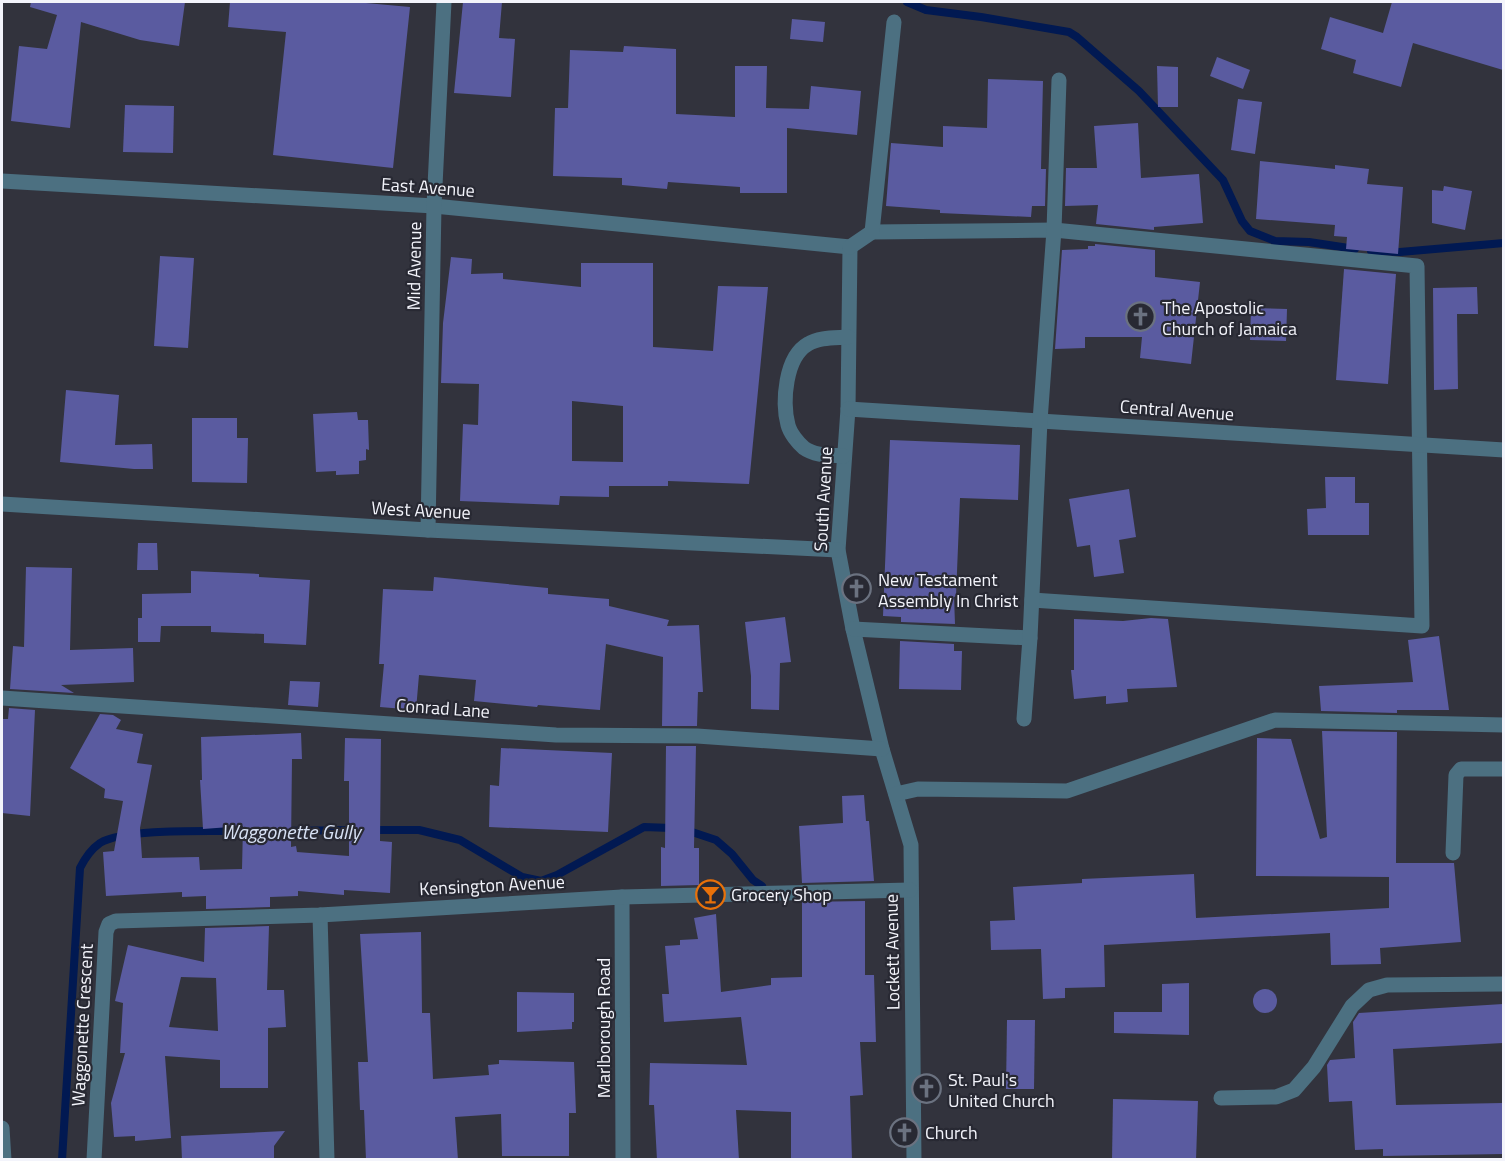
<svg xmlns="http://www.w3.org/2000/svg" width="1505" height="1161" font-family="'Titillium Web',sans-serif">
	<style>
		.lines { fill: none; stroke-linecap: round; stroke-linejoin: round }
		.stream { stroke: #011952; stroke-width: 8 }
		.building { fill: #5a5ba0; fill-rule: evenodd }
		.minor { stroke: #4c7081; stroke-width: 15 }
		.labels { text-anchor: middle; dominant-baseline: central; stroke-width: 4.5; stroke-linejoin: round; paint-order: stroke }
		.street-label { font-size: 18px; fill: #f3f4fb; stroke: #282933 }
		.poi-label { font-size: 18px; fill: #f3f4fb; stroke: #282933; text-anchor: start }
		.water-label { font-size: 20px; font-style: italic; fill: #d7e1f4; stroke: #282933 }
	</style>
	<rect width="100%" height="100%" fill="#32333d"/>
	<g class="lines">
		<g class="stream">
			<polyline points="907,2 926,10 981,17 1069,32 1077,37 1139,91 1223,180 1242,221 1250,231 1275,241 1309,242 1355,249"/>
			<polyline points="1371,251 1400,252 1504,243"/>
			<polyline points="371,830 419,830 460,840 522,877 541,881 557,875 644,827 671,828 689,831 716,840 732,854 753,880 762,886"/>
			<polyline points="281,831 358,830"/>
			<path d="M62 1160 80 868C85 858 90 850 100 843 125 827 220 832 253 831"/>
		</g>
	</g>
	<g class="building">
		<polygon points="31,2 185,2 179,46 140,40 81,22 70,128 11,121 19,46 47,49 57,15 30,7"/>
		<polygon points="230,2 355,2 410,7 393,168 273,155 286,32 228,27"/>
		<polygon points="463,2 502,2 499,38 515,39 511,97 454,93"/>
		<polygon points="1392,2 1503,2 1503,70 1413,43 1401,87 1353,73 1356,60 1321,49 1330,17 1383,33"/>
		<polygon points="792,19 825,22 823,42 790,39"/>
		<polygon points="624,46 676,49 676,114 735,117 735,66 767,66 766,108 809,109 811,86 861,91 857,135 787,128 787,193 740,193 740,187 668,182 667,189 622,185 622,178 553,176 555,108 568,108 570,50 623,52"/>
		<polygon points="1217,57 1250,70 1243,89 1210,76"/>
		<polygon points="1157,66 1178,67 1178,107 1158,107"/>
		<polygon points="988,79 1043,81 1041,169 1046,169 1045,206 1032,206 1031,217 940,213 940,210 886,206 891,143 943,147 943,126 987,128"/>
		<polygon points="1238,99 1262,102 1255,154 1231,150"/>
		<polygon points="125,105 174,106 173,153 123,152"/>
		<polygon points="1138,123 1141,178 1199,174 1203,223 1154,227 1154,230 1096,224 1098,205 1065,206 1066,168 1097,168 1094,126"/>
		<polygon points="1260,161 1335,169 1335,165 1369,169 1367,184 1403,187 1398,254 1346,249 1347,237 1334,236 1335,225 1256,219"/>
		<polygon points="1444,186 1472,191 1465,230 1432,223 1432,190 1443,191"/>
		<polygon points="1095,244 1155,250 1155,277 1200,282 1191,364 1140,358 1142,337 1085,337 1085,348 1055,349 1062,250 1088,249 1088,246 1095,246"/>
		<polygon points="160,256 194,258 188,348 154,346"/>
		<path d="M451 257 472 259 471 274 503 273V279L581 287V263H653V347L713 351 718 286 768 287 749 484 668 481V486H609V497L560 496 559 505 460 501 463 424 478 425 479 384 441 383 443 323ZM572 401 623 406V462L572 461Z"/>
		<polygon points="1344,269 1396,274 1388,384 1336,380"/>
		<polygon points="1477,287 1478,314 1457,314 1458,389 1434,390 1433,288"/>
		<polygon points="1251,308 1287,309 1286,341 1250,340"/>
		<polygon points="66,390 119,395 115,445 152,444 153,469 134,469 60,462"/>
		<polygon points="357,412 358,420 368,420 369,450 366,449 366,460 359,461 359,474 336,475 336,471 316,472 313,414"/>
		<polygon points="192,418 237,418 237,438 248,438 247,483 192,482"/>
		<polygon points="890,440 1020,445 1018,500 960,498 956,596 954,597 955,624 901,622 901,617 883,616"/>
		<polygon points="1325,477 1355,477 1355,503 1369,503 1369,535 1308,535 1307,509 1326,508"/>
		<polygon points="1129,489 1136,537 1119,540 1124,573 1094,577 1090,545 1077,547 1069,499"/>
		<polygon points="138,543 157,543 158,570 137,570"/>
		<polygon points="26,567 72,568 70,650 133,648 134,682 61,685 74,693 10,689 13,646 24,647"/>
		<polygon points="191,571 259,574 259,577 310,580 306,645 264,643 264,634 211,632 211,626 161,626 160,642 138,642 138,618 142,618 142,594 191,593"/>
		<polygon points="434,577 548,588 548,594 609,599 609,606 669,620 667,626 699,625 703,692 698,692 697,726 662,726 663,657 606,644 600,710 538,705 537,707 474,701 476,680 419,675 416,710 380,707 384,664 379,664 383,589 433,591"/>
		<polygon points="785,617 791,662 780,663 779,710 751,709 751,676 745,622"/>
		<polygon points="1151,618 1168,619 1177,687 1127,689 1128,702 1106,704 1106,696 1074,699 1071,670 1074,670 1074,619 1123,621"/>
		<polygon points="1439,636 1449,710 1397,710 1397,713 1321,711 1319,686 1413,682 1408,640"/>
		<polygon points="900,641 954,644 954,651 962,651 961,690 899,689"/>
		<polygon points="290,681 320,682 318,707 288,705"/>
		<polygon points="9,708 35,710 30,816 2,813 2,719 8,719"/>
		<polygon points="100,714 113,715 121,720 116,729 143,734 137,763 152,765 140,828 142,858 199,857 200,870 242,869 243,826 203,829 200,780 202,780 201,737 301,733 302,759 292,759 291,847 296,846 297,852 349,856 349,781 344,781 345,738 381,739 380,841 392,842 390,893 344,890 344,895 298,891 298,896 270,897 270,907 206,909 206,896 182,897 182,892 106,896 103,852 114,851 123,801 104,798 105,789 70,768"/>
		<polygon points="1322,731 1397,732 1396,863 1454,863 1461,942 1380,948 1381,964 1331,965 1330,933 1104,945 1105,987 1065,988 1065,998 1043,999 1041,949 991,950 990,921 1015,920 1013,887 1082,883 1082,879 1194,874 1196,918 1389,908 1389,877 1256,876 1257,738 1291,739 1320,839 1327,837"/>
		<polygon points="666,746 696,746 694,848 699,848 699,885 661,886 661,847 665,848"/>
		<polygon points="501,748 612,753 608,832 489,827 490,785 499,786"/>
		<polygon points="864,795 866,821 869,821 874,881 802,883 799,826 843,823 842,796"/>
		<polygon points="865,901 865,975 874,975 876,1042 860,1042 863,1095 850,1096 852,1160 791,1160 791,1112 736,1110 739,1160 657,1160 654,1105 649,1105 650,1063 747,1065 741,1017 664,1022 662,994 669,994 665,946 680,945 680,940 698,939 694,918 716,914 721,992 771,985 771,978 802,977 802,902"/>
		<path d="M269 926 267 990H284L286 1027 268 1028V1088H220V1060L165 1056 171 1138 135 1141V1136L114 1137 111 1103 125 1053H120L123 1003 115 1001 128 945 204 962 205 928ZM181 977 216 978 218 1031 169 1027Z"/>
		<polygon points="421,932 422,1013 430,1013 433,1079 489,1075 488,1065 499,1064 499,1060 574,1062 576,1113 569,1113 569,1156 502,1156 501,1114 455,1117 458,1160 366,1160 364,1110 360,1110 358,1062 368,1062 360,934"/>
		<polygon points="1189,983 1189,1035 1114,1033 1114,1012 1162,1012 1162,984"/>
		<circle cx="1265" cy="1001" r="12"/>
		<polygon points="517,992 574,993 574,1022 572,1022 572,1029 517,1032"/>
		<polygon points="1503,1004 1503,1043 1393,1049 1396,1105 1503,1103 1503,1154 1383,1156 1383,1149 1355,1150 1352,1101 1329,1102 1327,1065 1330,1060 1355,1058 1353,1022 1359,1013"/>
		<polygon points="1007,1020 1035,1020 1034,1089 1006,1089"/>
		<polygon points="1113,1099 1198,1101 1196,1160 1112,1160"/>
		<polygon points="285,1131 274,1146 274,1160 182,1160 181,1136"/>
	</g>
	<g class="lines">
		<g class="minor">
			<polyline points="2,181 434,206 850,247"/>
			<polyline points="872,232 1054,230 1417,266 1422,626 1032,600"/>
			<polyline points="850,247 848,409 838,550 853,629 882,749 911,845 914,1160"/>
			<polyline points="850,247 872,232 894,22"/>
			<polyline points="848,409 1504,450"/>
			<path d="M844 456C831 455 815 456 804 448 798 443 790 433 788 425 782 402 785 357 808 344 819 337 835 338 848 337"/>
			<polyline points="2,504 428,530 838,550"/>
			<polyline points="428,530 434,206 444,2"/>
			<polyline points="853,629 1030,638"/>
			<polyline points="2,698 556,735 697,736 882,749"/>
			<polyline points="1024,719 1030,638 1040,421 1054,230 1059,80"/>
			<polyline points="896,794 918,789 1067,791 1275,720 1504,725"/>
			<polyline points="1453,853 1456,775 1461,769 1504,769"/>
			<polyline points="622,897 623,1160"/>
			<polyline points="320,915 327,1160"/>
			<polyline points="1221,1098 1276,1097 1294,1090 1314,1067 1352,1006 1369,990 1387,985 1504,984"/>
			<polyline points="2,1128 4,1160"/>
			<polyline points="94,1160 106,932 109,924 116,921 320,915 622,897 910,890"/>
		</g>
	</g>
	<defs>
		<symbol id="church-ring" viewBox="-11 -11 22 22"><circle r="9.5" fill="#282933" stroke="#6b7280" stroke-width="1.5"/><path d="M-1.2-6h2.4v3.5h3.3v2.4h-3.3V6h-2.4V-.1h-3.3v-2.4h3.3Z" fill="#6b7280"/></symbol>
		<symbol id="bar-ring" viewBox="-11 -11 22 22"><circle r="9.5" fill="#282933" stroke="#e8710a" stroke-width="1.5"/><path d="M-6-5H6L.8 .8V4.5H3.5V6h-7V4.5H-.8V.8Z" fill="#e8710a"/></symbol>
	</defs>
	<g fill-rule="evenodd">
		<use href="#church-ring" x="1124" y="300" width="33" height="33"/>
		<use href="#church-ring" x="840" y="572" width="33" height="33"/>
		<use href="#bar-ring" x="694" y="878" width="33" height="33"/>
		<use href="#church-ring" x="910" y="1072" width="33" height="33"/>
		<use href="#church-ring" x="888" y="1116" width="33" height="33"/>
	</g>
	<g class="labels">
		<g class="street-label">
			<text transform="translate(428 187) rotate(4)">East Avenue</text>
			<text transform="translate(414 266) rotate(-89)">Mid Avenue</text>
			<text transform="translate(1177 410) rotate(4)">Central Avenue</text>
			<text transform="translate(823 499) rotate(-87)">South Avenue</text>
			<text transform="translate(421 510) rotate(3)">West Avenue</text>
			<text transform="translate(443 708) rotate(4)">Conrad Lane</text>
			<text transform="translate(492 885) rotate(-3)">Kensington Avenue</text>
			<text transform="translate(892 952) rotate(-91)">Lockett Avenue</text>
			<text transform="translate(82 1025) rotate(-87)">Waggonette Crescent</text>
			<text transform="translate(603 1028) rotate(-90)">Marlborough Road</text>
		</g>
		<g class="poi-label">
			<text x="1162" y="307">The Apostolic<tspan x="1162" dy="21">Church of Jamaica</tspan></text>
			<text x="878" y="579">New Testament<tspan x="878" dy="21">Assembly In Christ</tspan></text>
			<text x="731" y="894">Grocery Shop</text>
			<text x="948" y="1079">St. Paul's<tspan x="948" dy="21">United Church</tspan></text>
			<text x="925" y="1132">Church</text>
		</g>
		<g class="water-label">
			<text x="291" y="831">Waggonette Gully</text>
		</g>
	</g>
	<rect width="1505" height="1161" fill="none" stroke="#f3f4fb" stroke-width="6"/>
</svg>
